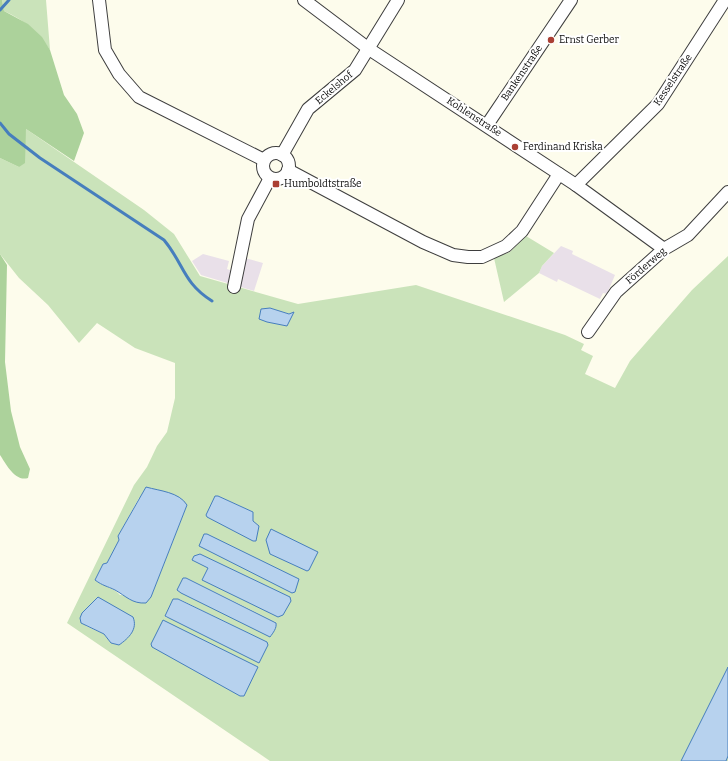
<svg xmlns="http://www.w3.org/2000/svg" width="728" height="761" font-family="Bitter,serif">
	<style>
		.industrial { fill: #e9e0e9 }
		.green { fill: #cae3ba; fill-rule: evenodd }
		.forest { fill: #acd29b }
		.water { fill: #b7d2ee; stroke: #467ebd }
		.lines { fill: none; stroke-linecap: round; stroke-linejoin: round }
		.stream { stroke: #467ebd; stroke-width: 3 }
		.street-casing { stroke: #3e3e3e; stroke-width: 14 }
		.street { stroke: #fff; stroke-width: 12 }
		.poi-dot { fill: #aa3f34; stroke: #fff; stroke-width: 1.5 }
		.labels { text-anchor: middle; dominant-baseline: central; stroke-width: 4; stroke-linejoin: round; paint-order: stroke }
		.poi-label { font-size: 10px; fill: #0b0b0b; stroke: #fff; text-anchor: start }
		.street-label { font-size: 10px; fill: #0b0b0b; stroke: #fff }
	</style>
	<rect width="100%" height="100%" fill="#fdfcec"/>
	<g class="industrial">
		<polygon points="561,246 573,251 572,254 615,275 607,294 603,293 600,299 558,279 557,282 539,273 542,266"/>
		<polygon points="203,254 229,261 227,269 241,274 245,258 263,263 254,291 201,275 192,261"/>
	</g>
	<g class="green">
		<path d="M2 0H46L50 50C38 31 24 20 4 11Z"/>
		<path d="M26 129 144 210 174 234 200 276 298 304 416 285 565 335 584 344 581 350 593 356 585 374 615 388 630 361 692 290 728 256V761H270L67 623 134 485 147 467 157 446 167 432 175 398V363L135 348 97 323 79 343 48 305 19 278 0 254V158L19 167ZM270 308 289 314 290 317 288 324 267 322ZM218 496 253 512V521L255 524ZM139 498 187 505 151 597 120 595C114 588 103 586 95 580L103 564 107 563 119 540 118 536ZM200 555 289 597 202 580 208 568 194 556ZM183 578H186L276 622ZM173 599H179L266 642 165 617ZM91 605 119 645 111 643 104 634 86 626 82 613Z"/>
		<polygon points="526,236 554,253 542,266 539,273 504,302 494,258 510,252"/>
	</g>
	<g class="forest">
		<polygon points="0,0 2,0 4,11 28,24 42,37 50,50 64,95 77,114 84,133 74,161 26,129 25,163 19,167 0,158"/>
		<path d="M0 254 7 265 5 362 11 411 20 447 30 469 28 478C15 482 6 464 0 455Z"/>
	</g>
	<g class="water">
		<polygon points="270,308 289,314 294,312 287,326 267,322 259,319 261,309"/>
		<path d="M146 487C160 491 179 492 187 505L151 597 146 603C132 604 126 596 115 590 107 586 103 586 95 580L103 564 107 563 119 540 118 536Z"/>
		<polygon points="215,496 218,496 253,512 253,521 259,526 256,541 253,541 207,517 206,515"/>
		<polygon points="271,529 318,552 309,570 307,571 270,554 266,540"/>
		<polygon points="204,534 207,534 299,579 295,592 292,593 199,546"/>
		<polygon points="200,554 290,597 291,601 283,615 278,617 202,580 208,568 192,560 194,556"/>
		<path d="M183 578H186L276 623C277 628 273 633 270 637L181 593 177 590Z"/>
		<path d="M98 597 133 617C138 629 129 638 119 645L111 643 104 634 81 623 80 618 82 613Z"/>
		<polygon points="173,599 178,599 267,642 268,645 259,663 165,616"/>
		<polygon points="163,620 258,667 244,696 240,696 152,647 151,644"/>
		<polygon points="728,667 728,756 726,761 681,761"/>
	</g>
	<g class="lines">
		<g class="stream">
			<polyline points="0,10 9,0"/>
			<path d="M0 123 9 134 40 158 164 240C184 264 183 283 212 301"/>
		</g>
		<defs>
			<g id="street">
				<polyline points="99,0 105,50 119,74 139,97 264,160"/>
				<polyline points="304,0 369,49 576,185 664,249"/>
				<polyline points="487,125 571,0"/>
				<circle cx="276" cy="166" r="13"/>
				<polyline points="282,155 308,109 355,70 398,0"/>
				<polyline points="288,170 423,242 453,255 468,257 482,257 506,246 522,231 559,174"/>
				<polyline points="576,185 658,104 725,0"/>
				<polyline points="234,287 248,219 270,178"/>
				<polyline points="588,332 616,292 664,249 688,235 728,192"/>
			</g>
		</defs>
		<use href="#street" class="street-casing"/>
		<use href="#street" class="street"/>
	</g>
	<g class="poi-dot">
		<circle cx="551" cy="40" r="4"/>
		<circle cx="515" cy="147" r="4"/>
		<rect x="272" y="180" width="8" height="8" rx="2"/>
	</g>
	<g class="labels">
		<g class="poi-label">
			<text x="559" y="40">Ernst Gerber</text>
			<text x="523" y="147">Ferdinand Kriska</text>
			<text x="284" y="184">Humboldtstraße</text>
		</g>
		<g class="street-label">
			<text transform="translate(522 73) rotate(-56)">Bankenstraße</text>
			<text transform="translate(673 80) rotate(-56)">Kesselstraße</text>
			<text transform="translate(334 88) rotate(-40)">Eckelshof</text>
			<text transform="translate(474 117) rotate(33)">Kohlenstraße</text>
			<text transform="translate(646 266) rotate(-41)">Förderweg</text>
		</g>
	</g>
</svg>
